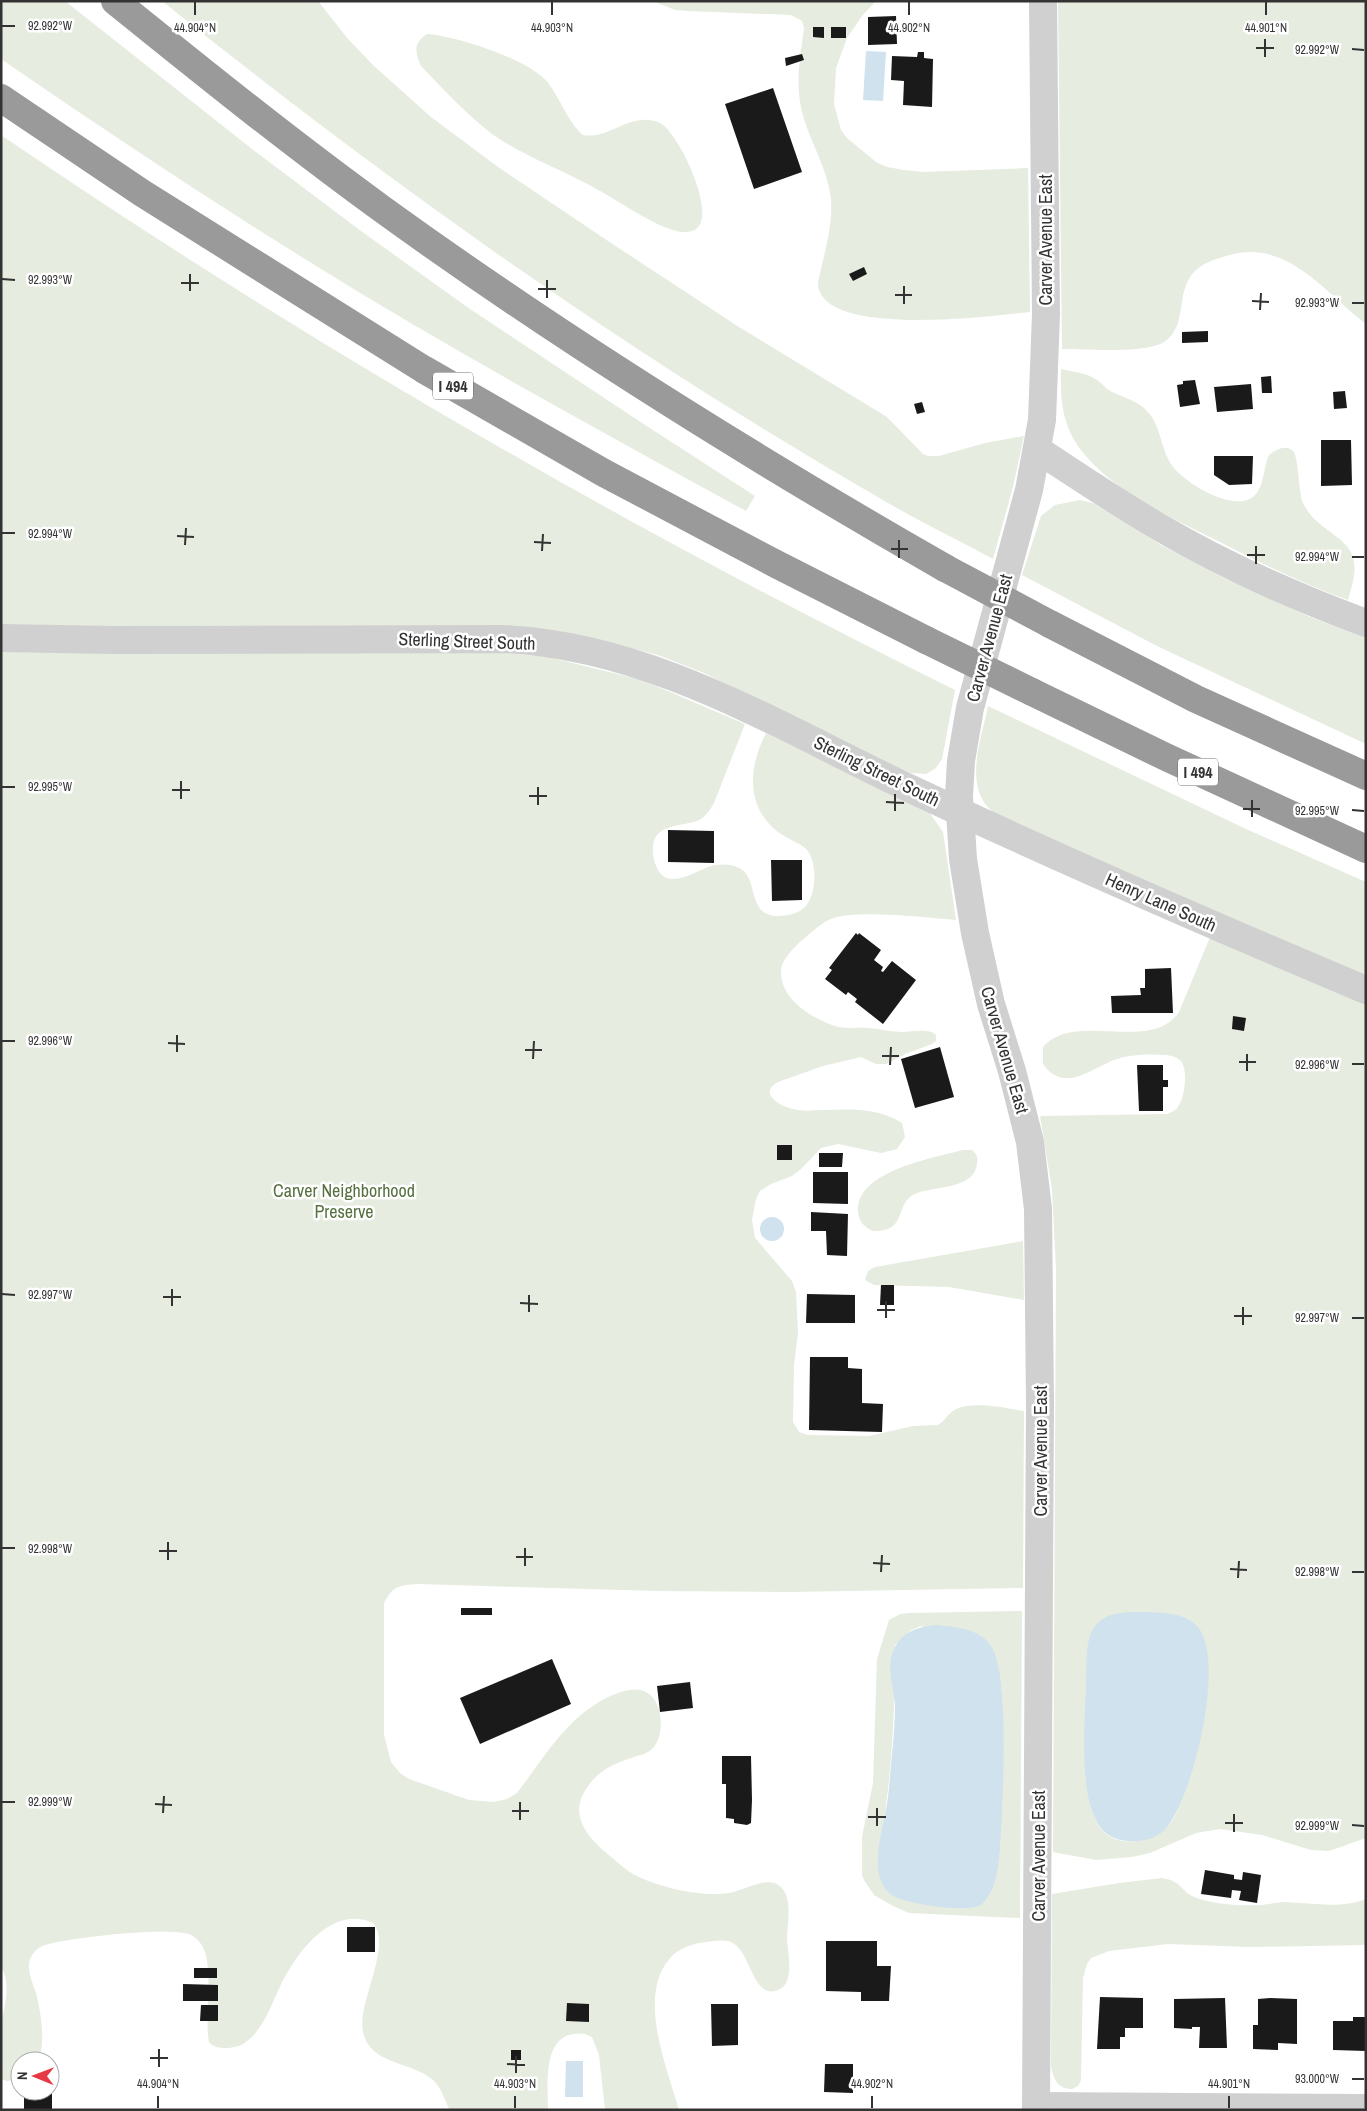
<svg xmlns="http://www.w3.org/2000/svg" width="1367" height="2111" font-family="'Archivo Narrow',sans-serif">
	<style>
		.green { fill: #e6ecdf; fill-rule: evenodd }
		.water { fill: #cfe2ee }
		.building { fill: #1a1a1a }
		.lines { fill: none; stroke-linecap: round; stroke-linejoin: round }
		.minor { stroke: #d0d0d0; stroke-width: 28 }
		.highway { stroke: #9a9a9a; stroke-width: 28 }
		.highway-bridge { stroke: #9a9a9a; stroke-width: 28 }
		.ticks { fill: none; stroke: #333; stroke-width: 2 }
		.labels { text-anchor: middle; dominant-baseline: central; stroke-width: 5; stroke-linejoin: round; paint-order: stroke }
		.shield { fill: #fff; stroke: #707070; stroke-width: 1 }
		.shield-label { font-size: 16px; font-weight: bold; fill: #333 }
		.street-label { font-size: 18px; fill: #333; stroke: #fff }
		.park-label { font-size: 18px; fill: #56703f; stroke: #fff }
		.ticks-label { font-size: 12px; text-anchor: middle; fill: #333; stroke: #fff; stroke-width: 5; stroke-linejoin: round; paint-order: stroke }
	</style>
	<rect width="100%" height="100%" fill="#fff"/>
	<g class="green">
		<path d="M1 1H65L252 149 361 231 470 309 639 421 755 496 746 511C635 450 523 389 414 325 273 242 136 152 1 59Z"/>
		<path d="M162 1H318L348 39 374 66 431 117 498 167 614 245 739 327 887 417 923 454 928 456H939L985 443 1024 436 1013 487 993 559C960 541 927 525 895 507 636 359 393 187 162 1Z"/>
		<path d="M653 1H876L862 16 847 38 836 68 834 104 841 130 847 138 876 162 887 167 904 170 924 172 1028 168 1030 312C994 316 817 339 818 282 824 254 833 227 831 199 828 171 812 145 804 119 794 85 800 61 804 28L802 21 791 15 688 11 675 10Z"/>
		<path d="M1058 1H1366V324C1323 291 1285 235 1223 257 1209 261 1196 266 1189 279 1177 299 1186 328 1164 342 1144 354 1087 349 1062 349Z"/>
		<path d="M427 34C456 36 532 60 549 84 560 99 570 125 583 135 609 140 632 110 660 123 679 132 722 223 692 231 686 233 678 232 673 230 649 223 616 199 593 187 560 169 523 156 492 134 466 114 444 90 421 66 415 52 413 43 427 34Z"/>
		<path d="M1 135C306 343 625 527 955 690L942 759 936 768 926 774 911 773 888 764 704 673 658 655 606 642 1 628Z"/>
		<path d="M1061 369C1073 372 1088 373 1097 380 1103 384 1106 389 1112 392 1123 397 1137 401 1146 410 1161 424 1160 447 1171 464 1183 483 1242 519 1258 491 1264 482 1264 466 1269 455 1275 450 1286 444 1293 451 1299 458 1298 491 1303 503 1314 528 1346 536 1352 555 1358 570 1352 585 1348 600 1302 584 1259 562 1216 540 1171 518 1107 488 1078 446 1062 423 1060 397 1061 369Z"/>
		<polygon points="1080,500 1093,503 1161,545 1220,576 1310,617 1366,638 1366,744 1157,646 1022,575 1041,516 1055,505"/>
		<path d="M1 648 461 649 548 657 642 680 745 724 714 803C710 810 706 816 699 820 683 827 655 823 653 846 652 853 654 862 657 868 668 893 699 868 715 865 722 864 731 864 737 867 763 876 741 923 788 915 797 913 805 910 809 901 816 889 817 862 807 850 801 843 789 840 781 834 745 809 748 768 766 733L929 812 943 832 956 920C927 918 855 909 831 919 819 924 810 934 800 942 792 950 780 961 781 973 781 1000 815 1021 839 1027 849 1029 859 1027 869 1028 880 1029 892 1032 903 1032 913 1032 929 1028 936 1035V1041L932 1044 905 1054 886 1064H876L861 1057 823 1066 778 1082C758 1093 779 1106 793 1109 803 1112 814 1110 824 1110 850 1109 880 1108 902 1123L905 1137 897 1149 881 1153 838 1144 821 1148 801 1169 792 1176 771 1184 760 1191 756 1199 752 1220 755 1238 792 1281 796 1292 798 1333 794 1365 793 1422 799 1432 808 1435 869 1436 913 1426 938 1425C945 1421 948 1413 956 1409 976 1401 1004 1408 1024 1411L1023 1588 789 1592 658 1591 418 1584C399 1585 393 1586 384 1603V1735L391 1762 400 1773 409 1779 469 1800 494 1802 507 1799 517 1793C541 1762 564 1722 599 1702 612 1695 632 1685 646 1692 664 1701 665 1737 652 1749 647 1754 640 1755 634 1757 618 1762 603 1768 592 1781 565 1812 585 1835 610 1856 617 1862 625 1869 633 1874 650 1883 671 1889 690 1892 702 1894 717 1895 729 1893 745 1891 772 1871 784 1891 792 1903 787 1926 787 1940 788 1954 795 1984 778 1990 752 2000 751 1950 731 1942 723 1939 714 1941 706 1942 695 1943 683 1947 674 1954 634 1991 667 2067 679 2110H605L599 2055 592 2037C585 2033 580 2033 573 2034 542 2039 548 2087 548 2110H450C444 2100 442 2088 433 2080 411 2061 370 2065 363 2032 357 2002 393 1946 373 1923 335 1906 303 1945 286 1975 274 1995 267 2026 247 2041 242 2046 233 2048 226 2048 219 2048 213 2047 209 2042 204 2018 215 1962 201 1944 198 1940 194 1936 189 1934 166 1927 71 1937 45 1945 39 1947 34 1951 31 1957 25 1970 34 1984 37 1997 41 2015 46 2043 38 2061H20V2079L7 2081 1 2079C1 2062 0 2042 1 2024 4 2007 12 1984 1 1967Z"/>
		<path d="M988 706 1246 829 1366 882V1838L1329 1851 1311 1850 1262 1835 1220 1829 1196 1833 1150 1853 1132 1857 1096 1860 1053 1852 1056 1269 1052 1189 1040 1116 1167 1114C1172 1112 1177 1110 1179 1105 1185 1096 1188 1070 1181 1061 1177 1057 1172 1056 1167 1055 1151 1054 1132 1054 1117 1059 1092 1067 1065 1095 1043 1064V1047C1075 1010 1151 1054 1179 1012L1210 937 997 815C961 791 981 741 988 706ZM1185 1792C1180 1803 1176 1819 1167 1827 1152 1841 1121 1848 1105 1833 1097 1825 1094 1816 1090 1805Z"/>
		<path d="M963 1150H972C977 1154 978 1158 977 1164 973 1193 926 1184 910 1197 896 1209 905 1232 873 1231 864 1227 859 1222 858 1211 856 1171 933 1158 963 1150Z"/>
		<polygon points="1023,1241 1024,1300 949,1287 874,1285 865,1280 868,1271 875,1267"/>
		<path d="M1022 1611 1020 1918 909 1913 891 1905 874 1895 864 1880 862 1875V1837L873 1783 877 1659 889 1620 900 1614 910 1613ZM921 1626 996 1657 1002 1692 1003 1726 1000 1851 997 1870 989 1895 970 1908 922 1903 879 1848C892 1781 895 1713 895 1645L911 1630Z"/>
		<path d="M1162 1878C1183 1881 1181 1893 1197 1898 1217 1905 1242 1906 1262 1905 1270 1904 1278 1902 1285 1902 1312 1903 1341 1909 1366 1899V1945L1250 1947 1168 1944 1109 1951 1091 1958 1087 1964 1083 1978 1081 2080 1078 2086 1072 2089C1058 2089 1053 2079 1051 2066L1052 1894 1119 1883Z"/>
	</g>
	<g class="water">
		<polygon points="866,51 886,52 883,101 863,100"/>
		<circle cx="772" cy="1229" r="12"/>
		<path d="M1147 1612C1164 1613 1185 1613 1197 1626 1227 1659 1193 1794 1168 1826 1158 1839 1142 1842 1127 1841 1112 1840 1101 1832 1095 1818 1079 1785 1085 1719 1086 1682 1087 1667 1085 1648 1091 1633 1093 1629 1096 1624 1100 1621 1112 1611 1132 1612 1147 1612Z"/>
		<path d="M936 1625C955 1627 979 1628 991 1646 1011 1675 1002 1811 1000 1851 998 1868 996 1891 982 1904 972 1914 911 1904 898 1898 890 1895 885 1890 882 1883 871 1861 885 1821 888 1797 890 1779 891 1762 893 1744 894 1732 895 1719 895 1706 894 1688 885 1664 895 1647 903 1631 919 1627 936 1625Z"/>
		<polygon points="566,2061 583,2061 583,2097 565,2097"/>
	</g>
	<g class="building">
		<polygon points="896,16 897,44 868,45 868,17"/>
		<polygon points="813,27 824,27 824,38 813,37"/>
		<rect x="831" y="27" width="15" height="11"/>
		<polygon points="918,52 924,52 924,58 933,59 932,107 903,105 904,81 891,80 892,56 917,57"/>
		<polygon points="802,54 804,60 786,66 785,58"/>
		<polygon points="773,88 802,172 754,189 725,104"/>
		<polygon points="864,267 867,274 853,281 849,274"/>
		<polygon points="1208,331 1208,342 1182,343 1182,332"/>
		<polygon points="1271,376 1272,393 1262,393 1261,377"/>
		<polygon points="1195,380 1200,404 1180,407 1177,385 1183,384 1183,381"/>
		<polygon points="1251,384 1253,409 1217,412 1214,387"/>
		<polygon points="1345,391 1347,408 1334,409 1333,392"/>
		<polygon points="922,402 925,412 917,414 914,404"/>
		<polygon points="1321,440 1351,440 1352,485 1321,486"/>
		<polygon points="1214,456 1253,456 1252,484 1229,485 1214,475"/>
		<polygon points="668,830 714,831 714,863 668,862"/>
		<polygon points="771,860 802,860 802,900 772,901"/>
		<polygon points="856,933 858,935 859,933 881,950 874,960 883,967 881,971 883,972 892,961 916,980 883,1024 855,1002 857,999 848,992 846,995 825,979 832,970 829,968"/>
		<polygon points="1171,968 1173,1013 1112,1013 1111,996 1141,995 1140,988 1145,988 1145,969"/>
		<polygon points="1233,1016 1246,1018 1244,1031 1232,1029"/>
		<polygon points="940,1047 954,1097 915,1108 901,1059"/>
		<polygon points="1137,1065 1163,1065 1163,1080 1168,1080 1168,1087 1163,1087 1163,1111 1139,1111"/>
		<rect x="777" y="1145" width="15" height="15"/>
		<polygon points="819,1153 843,1153 842,1167 819,1167"/>
		<polygon points="813,1172 848,1172 848,1204 813,1203"/>
		<polygon points="811,1212 848,1214 847,1256 827,1255 826,1231 811,1231"/>
		<polygon points="881,1285 894,1285 894,1305 880,1305"/>
		<polygon points="807,1294 855,1295 855,1323 806,1323"/>
		<polygon points="810,1357 848,1357 848,1368 862,1369 862,1403 883,1404 882,1432 809,1430"/>
		<rect x="461" y="1608" width="31" height="7"/>
		<polygon points="552,1659 571,1704 480,1744 460,1698"/>
		<polygon points="690,1682 693,1708 660,1712 657,1686"/>
		<polygon points="722,1756 751,1756 752,1800 751,1823 747,1825 734,1823 734,1819 726,1818 726,1784 722,1784"/>
		<polygon points="1205,1870 1234,1875 1234,1879 1242,1880 1243,1872 1261,1875 1257,1903 1239,1900 1241,1891 1232,1890 1231,1898 1201,1894"/>
		<rect x="347" y="1927" width="28" height="25"/>
		<polygon points="826,1941 877,1941 877,1966 891,1966 889,2001 861,2001 861,1992 826,1991"/>
		<rect x="194" y="1968" width="23" height="10"/>
		<polygon points="183,1984 218,1985 218,2001 183,2001"/>
		<polygon points="1100,1997 1143,1998 1143,2028 1125,2028 1125,2037 1120,2037 1120,2049 1097,2049"/>
		<polygon points="1225,1998 1227,2048 1199,2048 1200,2027 1192,2027 1192,2029 1174,2028 1174,1999"/>
		<polygon points="1270,1998 1297,1999 1297,2044 1278,2043 1278,2050 1253,2049 1253,2025 1258,2025 1258,1999"/>
		<polygon points="567,2003 589,2004 589,2022 566,2021"/>
		<polygon points="711,2004 738,2004 738,2045 712,2046"/>
		<polygon points="201,2005 218,2005 218,2021 200,2021"/>
		<polygon points="1353,2017 1366,2017 1366,2051 1333,2050 1333,2021 1353,2021"/>
		<rect x="511" y="2050" width="10" height="10"/>
		<polygon points="825,2064 853,2064 853,2093 824,2092"/>
		<polygon points="50,2080 52,2080 52,2110 24,2110 24,2091 50,2091"/>
	</g>
	<g class="lines">
		<g class="minor">
			<path d="M1038 450C1078 476 1118 503 1159 527 1224 565 1295 597 1366 623"/>
			<path d="M1 638 114 640 501 639C651 645 781 728 913 790 1062 860 1214 926 1366 990"/>
			<polyline points="1036,2106 1366,2108"/>
			<polyline points="1036,2110 1040,1405 1038,1209 1030,1142 1012,1071 991,1004 975,933 963,859 959,796 961,761 970,708 1029,490 1042,420 1046,314 1043,1"/>
		</g>
		<g class="highway">
			<path d="M115 1C203 72 291 143 382 209 563 340 751 457 945 568"/>
			<polyline points="1,98 142,193 423,369 604,473 778,565 926,640"/>
			<polyline points="1050,624 1196,699 1366,776"/>
			<polyline points="1032,692 1168,758 1366,849"/>
		</g>
		<g class="highway-bridge">
			<polyline points="945,568 1050,624"/>
			<polyline points="926,640 1032,692"/>
		</g>
	</g>
	<path class="ticks" d="M195 15V2M552 15V2M909 15V2M1266 15V2M2 26H15M1256 48H1274M1352 49 1364 50M1265 57V39M2 279 15 280M181 283H199M538 289H556M190 291V274M895 295H912M547 298V280M1252 301 1269 302M1352 303H1364M904 304V286M1260 310 1261 293M2 533H15M177 536 194 537M534 542 551 543M185 545 186 528M891 549H908M542 551 543 534M1247 555H1265M1352 557H1364M899 558V540M1256 564V546M2 787H15M172 790H190M529 796H547M181 799V781M886 802 904 803M538 805V787M1243 809H1260M1352 810 1364 811M895 811V794M1252 817V800M2 1041H15M168 1043 185 1044M525 1050H542M177 1052V1035M882 1056H899M533 1059 534 1041M1239 1062H1256M1352 1064H1364M890 1065 891 1047M1247 1071V1054M2 1294 15 1295M163 1297H181M520 1303 538 1304M172 1306V1289M877 1310H895M529 1312V1295M1234 1316H1252M886 1318V1301M1352 1318H1364M1243 1325V1307M2 1548H15M159 1551H177M516 1557H533M168 1560V1542M873 1563 890 1564M525 1566V1548M1230 1569 1247 1570M881 1572 882 1555M1352 1572H1364M1238 1578 1239 1561M2 1802H15M155 1804 172 1805M512 1811H529M163 1813 164 1796M868 1817H886M520 1820V1802M1225 1823H1243M1352 1825 1364 1826M877 1826V1808M1234 1832V1814M150 2058H168M507 2064 525 2065M159 2067V2049M516 2073V2056M1352 2079H1364M158 2108V2096M515 2108V2096M872 2108V2096M1229 2108V2096"/>
	<g class="labels">
		<g class="shield">
			<rect x="433" y="372.5" width="40" height="27" rx="4"/>
			<rect x="1178" y="758.5" width="40" height="27" rx="4"/>
		</g>
		<g class="shield-label">
			<text x="453" y="386">I 494</text>
			<text x="1198" y="772">I 494</text>
		</g>
		<g class="street-label">
			<text transform="translate(1045 240) rotate(-90)">Carver Avenue East</text>
			<text transform="translate(989 638) rotate(-75)">Carver Avenue East</text>
			<text transform="translate(467 641) rotate(2)">Sterling Street South</text>
			<text transform="translate(877 771) rotate(26)">Sterling Street South</text>
			<text transform="translate(1161 902) rotate(24)">Henry Lane South</text>
			<text transform="translate(1005 1050) rotate(74)">Carver Avenue East</text>
			<text transform="translate(1040 1451) rotate(-90)">Carver Avenue East</text>
			<text transform="translate(1038 1856) rotate(-90)">Carver Avenue East</text>
		</g>
		<g class="park-label">
			<text x="344" y="1190">Carver Neighborhood<tspan x="344" dy="21">Preserve</tspan></text>
		</g>
	</g>
	<g class="ticks-label">
		<text x="50" y="30">92.992°W</text>
		<text x="195" y="32">44.904°N</text>
		<text x="552" y="32">44.903°N</text>
		<text x="909" y="32">44.902°N</text>
		<text x="1266" y="32">44.901°N</text>
		<text x="1317" y="54">92.992°W</text>
		<text x="50" y="284">92.993°W</text>
		<text x="1317" y="307">92.993°W</text>
		<text x="50" y="538">92.994°W</text>
		<text x="1317" y="561">92.994°W</text>
		<text x="50" y="791">92.995°W</text>
		<text x="1317" y="815">92.995°W</text>
		<text x="50" y="1045">92.996°W</text>
		<text x="1317" y="1069">92.996°W</text>
		<text x="50" y="1299">92.997°W</text>
		<text x="1317" y="1322">92.997°W</text>
		<text x="50" y="1553">92.998°W</text>
		<text x="1317" y="1576">92.998°W</text>
		<text x="50" y="1806">92.999°W</text>
		<text x="1317" y="1830">92.999°W</text>
		<text x="1317" y="2083">93.000°W</text>
		<text x="158" y="2088">44.904°N</text>
		<text x="515" y="2088">44.903°N</text>
		<text x="872" y="2088">44.902°N</text>
		<text x="1229" y="2088">44.901°N</text>
	</g>
	<rect width="1367" height="2111" fill="none" stroke="#333333" stroke-width="5"/>
	<g transform="translate(35 2076) rotate(271)"><circle r="24" fill="#ffffff" stroke="#adadad"/>
	<path d="M0-4L9 19L0 12L-9 19Z" fill="#e63946"/>
	<text y="-8" font-size="14" font-weight="bold" text-anchor="middle" fill="#333333">N</text>
	</g>
</svg>
